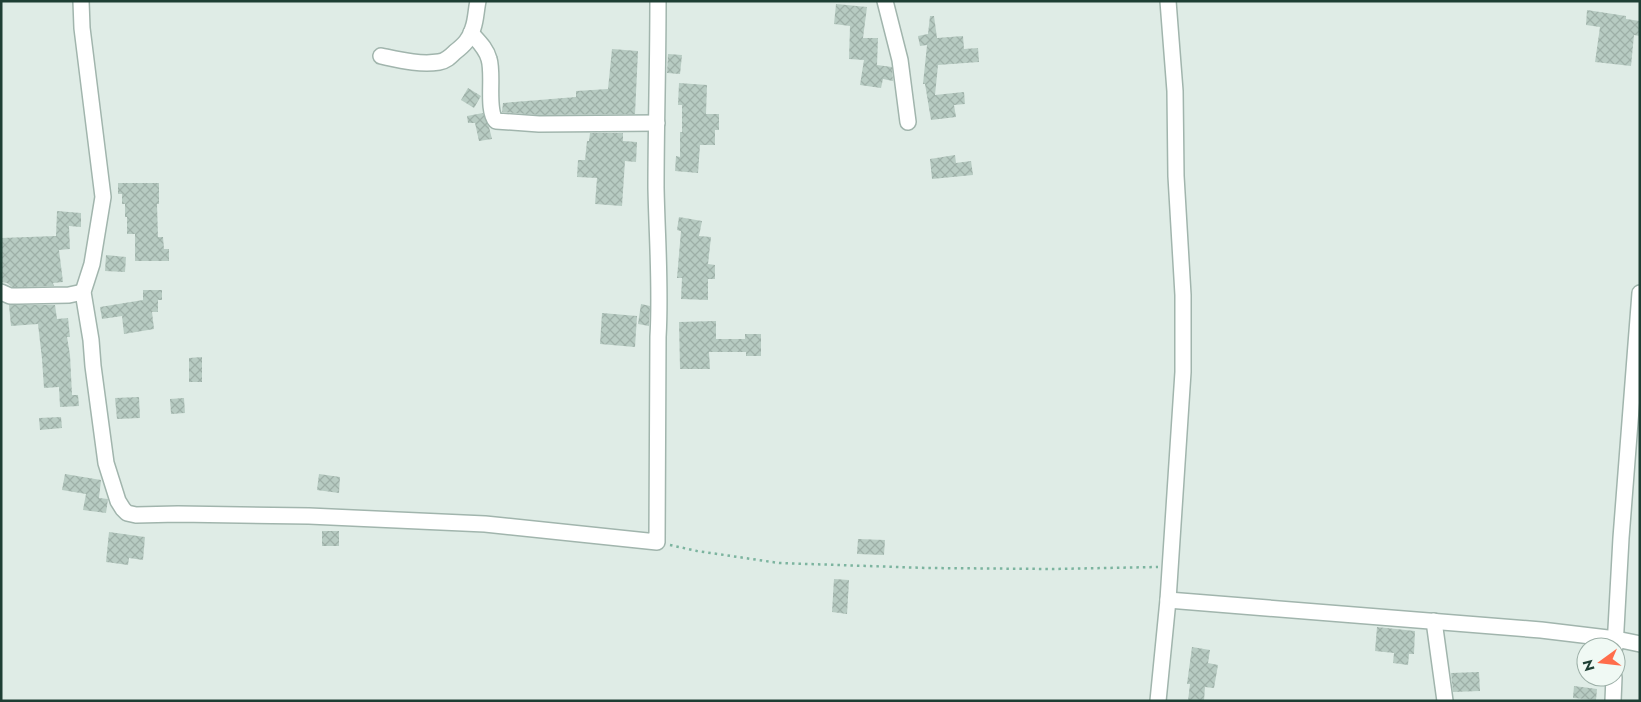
<svg xmlns="http://www.w3.org/2000/svg" width="1641" height="702" font-family="Jost,sans-serif">
	<style>
		.building { fill: url(#building-cross-hatch) }
		.lines { fill: none; stroke-linecap: round; stroke-linejoin: round }
		.street-casing { stroke: #a1b5ad; stroke-width: 18 }
		.path { stroke: #7cb49f; stroke-width: 2.5; stroke-dasharray: 2.5 4; stroke-linecap: butt }
		.street { stroke: #fff; stroke-width: 15 }
	</style>
	<defs>
		<pattern id="building-cross-hatch" width="8" height="8" patternUnits="userSpaceOnUse" patternTransform="scale(1.25)"><rect width="8" height="8" fill="#b7cbc2"/><path d="M0 0l8 8M0 8l8-8" fill="none" stroke="#9dafa7"/></pattern>
	</defs>
	<rect width="100%" height="100%" fill="#dfece6"/>
	<g class="building">
		<polygon points="836,4 867,7 863,38 878,38 877,65 892,67 893,81 883,79 881,88 860,85 864,60 849,59 850,26 834,24"/>
		<polygon points="1587,10 1626,16 1626,19 1640,21 1640,36 1634,35 1631,66 1595,62 1600,27 1586,25"/>
		<polygon points="930,16 934,16 937,38 963,36 964,49 978,48 979,62 938,65 935,95 964,92 965,104 954,105 956,117 931,120 925,84 923,84 927,45 920,46 918,36 928,34"/>
		<polygon points="612,49 638,51 635,114 539,115 502,112 503,103 576,97 576,91 608,89"/>
		<polygon points="668,54 682,55 680,74 667,73"/>
		<polygon points="679,83 707,85 706,114 719,114 719,130 715,130 715,145 700,145 698,173 675,171 676,156 680,157 680,132 682,132 682,105 678,105"/>
		<polygon points="468,88 481,96 474,108 461,100"/>
		<polygon points="483,113 489,127 492,139 479,141 475,123 468,123 467,116"/>
		<polygon points="590,133 623,133 623,141 637,142 636,162 625,161 622,206 595,204 597,178 577,177 578,160 585,160 587,141 589,141"/>
		<polygon points="955,155 956,163 971,161 973,175 932,179 930,159"/>
		<polygon points="118,183 159,183 159,204 157,204 158,237 163,237 164,249 169,249 169,261 135,261 135,234 127,234 127,217 125,217 125,204 122,204 122,194 118,194"/>
		<polygon points="57,211 81,213 81,227 69,226 70,249 59,250 63,282 53,283 54,286 18,287 12,287 7,283 1,282 1,238 56,236"/>
		<polygon points="679,217 702,221 699,236 711,237 708,264 715,265 715,279 708,279 708,300 681,299 682,278 677,278 681,231 677,230"/>
		<polygon points="106,255 126,257 125,272 105,271"/>
		<polygon points="143,290 162,290 162,300 158,300 158,312 152,312 154,329 124,334 122,316 102,319 100,307 143,300"/>
		<polygon points="641,304 650,306 649,326 638,324"/>
		<polygon points="9,305 55,305 57,319 68,318 70,337 67,337 70,355 72,395 78,395 79,406 60,407 59,387 44,388 42,359 38,324 11,326"/>
		<polygon points="602,313 637,316 635,347 600,344"/>
		<polygon points="716,321 716,339 745,339 745,334 761,334 761,356 746,356 746,352 709,352 710,369 680,369 679,322"/>
		<polygon points="202,357 202,382 189,382 189,358"/>
		<polygon points="139,397 140,418 117,419 115,398"/>
		<polygon points="184,398 185,413 171,414 170,399"/>
		<polygon points="61,417 62,428 40,430 39,418"/>
		<polygon points="65,474 101,480 99,498 108,499 106,513 83,510 86,494 62,490"/>
		<polygon points="319,474 340,477 339,493 317,490"/>
		<rect x="322" y="531" width="17" height="15"/>
		<polygon points="109,532 145,537 143,560 129,558 128,565 106,562"/>
		<polygon points="858,539 885,540 884,555 857,554"/>
		<polygon points="834,579 849,580 847,614 832,612"/>
		<polygon points="1377,627 1415,631 1414,654 1409,654 1408,665 1393,663 1394,653 1375,651"/>
		<polygon points="1192,647 1210,650 1208,663 1218,665 1214,688 1205,687 1204,701 1188,701 1190,684 1187,684"/>
		<polygon points="1479,672 1480,691 1453,692 1451,673"/>
		<polygon points="1574,686 1597,689 1596,700 1573,698"/>
	</g>
	<g class="lines">
		<defs>
			<g id="street">
				<path d="M81 1 82 28 103 197 92 264 83 292 91 340 93 366 106 463 118 501 123 509 127 513 136 515 178 514 309 516 485 524 657 542 658 337C661 288 657 238 656 188 656 126 658 64 658 1"/>
				<polyline points="885,1 900,60 908,122"/>
				<path d="M471 33C478 41 486 48 489 59 494 75 486 110 496 121L539 124 657 123"/>
				<path d="M381 56C400 60 420 65 439 62 446 61 450 57 455 52 464 45 470 39 473 28 476 20 476 10 478 1"/>
				<polyline points="1,292 10,296 18,296 69,295 83,292"/>
				<polyline points="1168,600 1541,630 1616,639 1640,644"/>
				<polyline points="1434,621 1445,701"/>
				<polyline points="1615,647 1621,538 1640,293"/>
				<polyline points="1158,701 1168,600 1183,372 1183,295 1176,176 1175,91 1168,1"/>
				<polyline points="1613,701 1614,677"/>
			</g>
		</defs>
		<use href="#street" class="street-casing"/>
		<polyline class="path" points="670,545 697,551 779,563 927,568 1054,569 1158,567"/>
		<use href="#street" class="street"/>
	</g>
	<rect width="1641" height="702" fill="none" stroke="#1e3f34" stroke-width="5"/>
	<g transform="translate(1601 662) rotate(255)"><circle r="24" fill="#f0f9f4" stroke="#9cafa7"/>
	<path d="M0-4L9 19L0 12L-9 19Z" fill="#ff6d4b"/>
	<text y="-8" font-size="14" font-weight="bold" text-anchor="middle" fill="#1e3f34">N</text>
	</g>
</svg>
